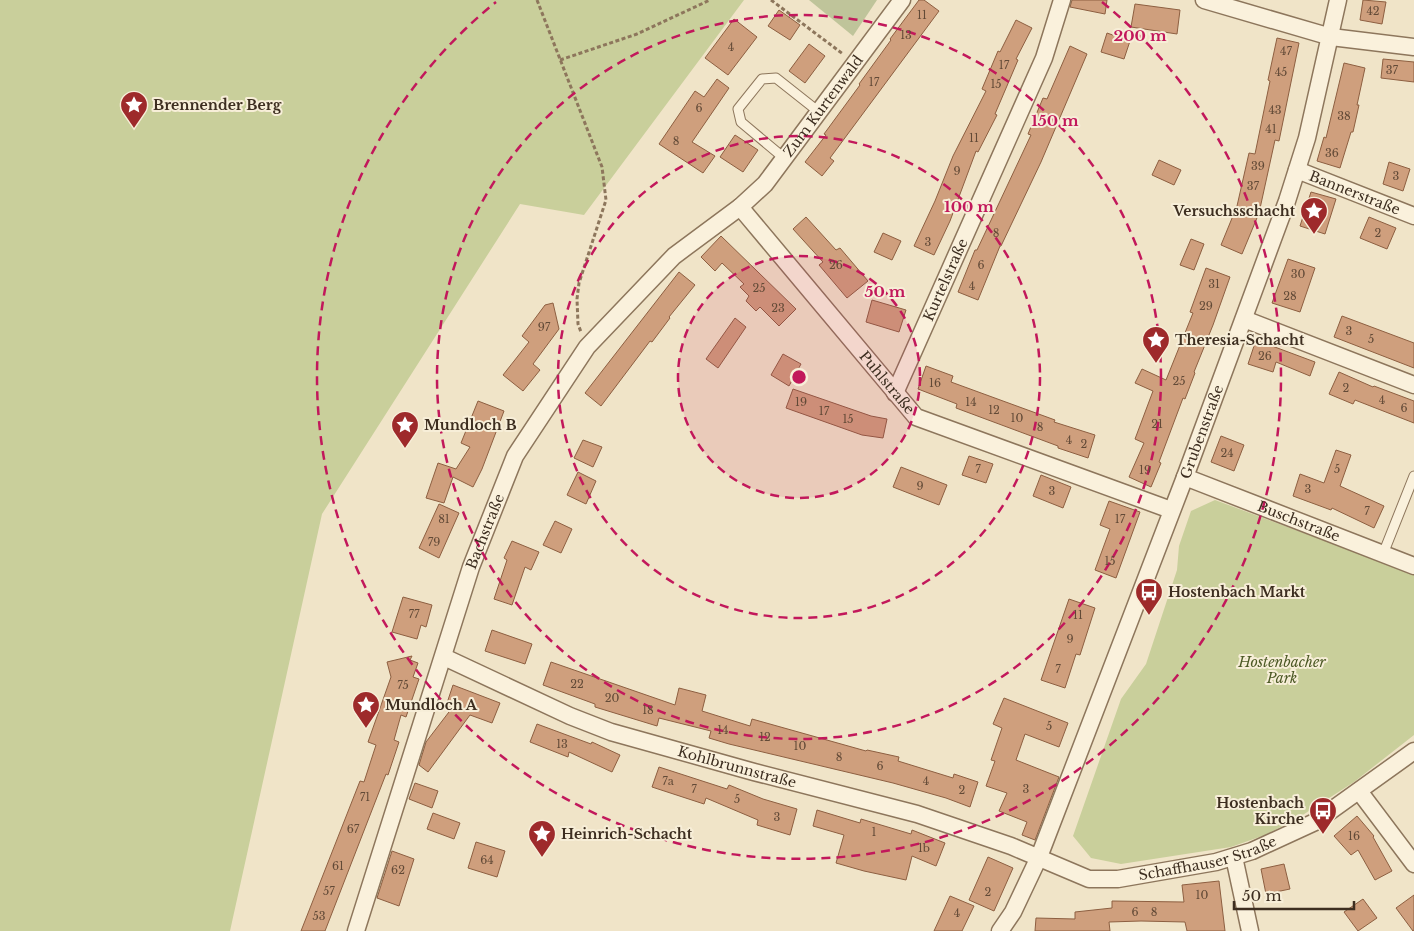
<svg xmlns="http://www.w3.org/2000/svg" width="1414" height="931" font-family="'Libre Baskerville',serif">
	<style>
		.green { fill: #c9cf9b }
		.cemetery { fill: #bfc49a }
		.building { fill: #cf9f7d; stroke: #8d5f41 }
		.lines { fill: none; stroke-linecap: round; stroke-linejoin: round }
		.service-casing { stroke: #8d765c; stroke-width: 11 }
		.minor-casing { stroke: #8d765c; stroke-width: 19 }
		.path { stroke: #8d765c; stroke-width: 3; stroke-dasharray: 4 2.5; stroke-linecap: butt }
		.service { stroke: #faf1dc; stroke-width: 9 }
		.minor { stroke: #faf1dc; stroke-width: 16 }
		.ring { fill: none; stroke: #c2185b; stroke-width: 2.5; stroke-dasharray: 9 6 }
		.labels { text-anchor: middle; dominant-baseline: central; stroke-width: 4; stroke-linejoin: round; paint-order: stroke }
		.number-label { font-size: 11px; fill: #624a37 }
		.poi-label { font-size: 14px; font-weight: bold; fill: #3d2e20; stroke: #f7eed8; text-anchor: start }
		.street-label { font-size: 14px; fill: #3d2e20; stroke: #f7eed8 }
		.park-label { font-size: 14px; font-style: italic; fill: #4d5a26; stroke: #f7eed8 }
		.centre { fill: #c2185b; stroke: #f7eed8; stroke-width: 2.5 }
		.ring-label { font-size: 15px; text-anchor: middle; font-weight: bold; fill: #c2185b; stroke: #f7eed8; stroke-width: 4; stroke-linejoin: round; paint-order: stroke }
	</style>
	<rect width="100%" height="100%" fill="#f0e4c8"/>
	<g class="green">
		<polygon points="0,0 744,0 584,215 520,204 322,514 230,931 0,931"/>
		<polygon points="1215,500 1414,574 1414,735 1354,782 1298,818 1265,835 1231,847 1121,864 1091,858 1073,836 1121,699 1146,664 1177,570 1179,546 1191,511"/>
	</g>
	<polygon class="cemetery" points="809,0 877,0 853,36"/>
	<g class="building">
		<polygon points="919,0 924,0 939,11 830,158 834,161 822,176 805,162 826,135 824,134 860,85 859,84 891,40 890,39"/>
		<polygon points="1072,0 1107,0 1105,14 1070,7"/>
		<polygon points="1363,0 1386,2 1382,24 1360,20"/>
		<polygon points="1135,4 1180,10 1177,34 1131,27"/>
		<polygon points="779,10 800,25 790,40 768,26"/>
		<polygon points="734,19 757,37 728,75 705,58"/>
		<polygon points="1016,20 1032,28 1016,59 1018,60 995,114 997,115 978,152 976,151 950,221 934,255 914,246 935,201 953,156 986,91 982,89 998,51 1000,52"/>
		<polygon points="1107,33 1130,41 1124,59 1101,52"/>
		<polygon points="1277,38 1299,43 1279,141 1275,140 1259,213 1242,254 1221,245 1237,206 1249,153 1255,154 1270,81 1268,80"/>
		<polygon points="809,44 825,56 805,83 789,71"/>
		<polygon points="1070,46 1087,54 1041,162 1001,246 1000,246 978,300 958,292 975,250 977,250 1031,135 1028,134 1043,98 1047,99"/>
		<polygon points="1383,59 1414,62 1414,82 1381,78"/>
		<polygon points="1344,63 1365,68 1357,105 1359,105 1353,132 1351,132 1340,168 1317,161 1324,137 1326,138"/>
		<polygon points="717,79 729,88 692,142 715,156 703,173 659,144 695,91 704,97"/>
		<polygon points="735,135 758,150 743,172 720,157"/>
		<polygon points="1159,160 1181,170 1174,185 1152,175"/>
		<polygon points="1389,162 1410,169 1403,191 1383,184"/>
		<polygon points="1311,192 1336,199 1325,234 1300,226"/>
		<polygon points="806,217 836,250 840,248 868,281 847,298 819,265 823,262 793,229"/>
		<polygon points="1369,217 1396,228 1387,249 1360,238"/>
		<polygon points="883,233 901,241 892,260 874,252"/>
		<polygon points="721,236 796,309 779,326 760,307 756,311 746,301 749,296 740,287 744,284 722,263 715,271 701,257"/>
		<polygon points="1191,239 1204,244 1194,270 1180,265"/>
		<polygon points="1288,259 1315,268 1300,312 1272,303"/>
		<polygon points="1206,268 1230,277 1213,325 1194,372 1195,373 1185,399 1183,398 1159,462 1161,463 1151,487 1129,477 1144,443 1135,439 1153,391 1135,383 1142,369 1166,380 1193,313 1190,312"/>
		<polygon points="679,272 695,285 669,317 670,318 652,342 650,341 601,406 585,393"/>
		<polygon points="872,300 906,310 899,332 866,322"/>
		<polygon points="553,303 559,329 533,364 540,370 523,391 503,375 529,342 522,336 545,305"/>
		<polygon points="1342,316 1414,343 1414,368 1334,337"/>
		<polygon points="735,318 746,327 718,368 706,359"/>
		<polygon points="1256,340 1315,362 1310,376 1276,362 1273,372 1248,364"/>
		<polygon points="783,354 801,364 789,386 771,375"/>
		<polygon points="926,366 953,376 951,382 1055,420 1054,422 1095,435 1088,458 1058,448 1058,446 956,408 957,404 918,389"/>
		<polygon points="1339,372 1373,387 1374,386 1414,401 1414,423 1355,400 1353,404 1329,394"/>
		<polygon points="793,389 871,416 887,419 883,438 862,435 786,408"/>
		<polygon points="478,401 504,411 482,469 473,487 453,477 444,503 426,498 438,463 456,469 470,447 461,443"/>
		<polygon points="1221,436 1244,445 1234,471 1211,462"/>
		<polygon points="583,440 602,447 593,467 574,458"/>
		<polygon points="1336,450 1351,455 1340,486 1384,506 1374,528 1332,508 1331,510 1293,496 1300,474 1324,483"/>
		<polygon points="969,456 993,464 986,483 962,475"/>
		<polygon points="901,467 947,485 939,505 893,487"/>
		<polygon points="578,472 596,481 586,504 567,495"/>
		<polygon points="1041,475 1071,487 1063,508 1033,496"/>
		<polygon points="1109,501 1140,512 1116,578 1095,570 1110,529 1100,525"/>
		<polygon points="439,504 459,513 439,558 419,548"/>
		<polygon points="555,521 572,529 561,553 543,545"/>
		<polygon points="512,541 539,552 531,570 525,567 512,605 494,599 507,560 504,558"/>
		<polygon points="403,597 432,605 426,627 421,625 417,639 392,632"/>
		<polygon points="1069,599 1095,608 1080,655 1076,654 1065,688 1041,680"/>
		<polygon points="492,630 532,644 525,664 485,651"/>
		<polygon points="412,656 410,660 418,663 413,677 419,679 406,717 401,715 394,740 399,742 388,775 386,774 325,931 301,931 360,781 364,782 376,745 368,742 391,677 387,662"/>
		<polygon points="551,662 675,705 679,688 706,695 702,711 750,726 752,719 866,751 867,750 899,757 898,761 953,778 954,774 978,782 970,807 946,798 893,783 729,744 709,738 711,731 659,718 657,726 595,707 595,704 543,685"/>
		<polygon points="453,685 500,703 492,723 470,715 428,772 419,765 426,742 452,708 446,706"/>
		<polygon points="1004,698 1068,723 1059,747 1025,734 1016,760 1059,777 1035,840 1022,835 1027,822 999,811 1007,793 986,786 995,761 991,760 1002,728 993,724"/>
		<polygon points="537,724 591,744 592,742 620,755 612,772 569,752 568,757 530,742"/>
		<polygon points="659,767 727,789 729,785 763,799 797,809 790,835 757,825 758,820 706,798 704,804 652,787"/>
		<polygon points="415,783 438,791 432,808 409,799"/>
		<polygon points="817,810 860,823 861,819 911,834 912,830 945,843 936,866 912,856 906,880 864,871 836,863 844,835 813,826"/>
		<polygon points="433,813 460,823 454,839 427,829"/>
		<polygon points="1357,816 1374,836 1373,837 1392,871 1375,880 1358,850 1351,855 1334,836"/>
		<polygon points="476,842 505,851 497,877 468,868"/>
		<polygon points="392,851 414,859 399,906 377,898"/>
		<polygon points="988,857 1013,868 994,911 969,900"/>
		<polygon points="1284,864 1290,889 1266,894 1261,869"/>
		<polygon points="1219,881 1225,931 1187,931 1185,922 1141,921 1109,922 1110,931 1035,931 1036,918 1075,919 1075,912 1112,908 1112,901 1184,902 1182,885"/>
		<polygon points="1414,895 1414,931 1413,931 1396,908"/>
		<polygon points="950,896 974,906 962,931 934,931"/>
		<polygon points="1363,899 1377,918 1358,931 1344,912"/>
	</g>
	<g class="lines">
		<defs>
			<g id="service">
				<polyline points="784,158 741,122 738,109 762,79 776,78 819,112"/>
				<polyline points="1383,554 1414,476"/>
			</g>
			<g id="minor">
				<polyline points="1204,0 1331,37 1414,47"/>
				<path id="s1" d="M1297 170 1414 216"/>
				<path id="s2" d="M740 207 916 417 1171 510"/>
				<polyline points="1244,319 1414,385"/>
				<path id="s3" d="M895 393 1044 58 1062 0"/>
				<path id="s4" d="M1185 477 1414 566"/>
				<path id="s5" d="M444 657 570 716 611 732 754 772 917 814 1011 846 1089 879H1118L1216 862 1252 851 1315 822 1414 751"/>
				<polyline points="1359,791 1414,864"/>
				<polyline points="1234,857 1250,931"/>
				<path id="s6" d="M356 931 471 567 515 456 587 347 674 256 740 207 765 184 902 0"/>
				<path id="s7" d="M1000 931 1013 912 1039 857 1185 477 1287 201 1307 138 1338 0"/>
			</g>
		</defs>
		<use href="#service" class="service-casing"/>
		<use href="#minor" class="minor-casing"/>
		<g class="path">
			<polyline points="537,0 602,167 606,200 579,283 577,299 578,324 581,332"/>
			<polyline points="771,0 843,54"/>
			<polyline points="560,60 637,34 710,0"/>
		</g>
		<use href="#service" class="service"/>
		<use href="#minor" class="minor"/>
	</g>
	<circle cx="799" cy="377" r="121" fill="#c2185b" fill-opacity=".12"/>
	<g class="ring">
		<circle cx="799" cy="377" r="121"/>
		<circle cx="799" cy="377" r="241"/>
		<circle cx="799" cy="377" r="362"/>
		<path d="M1102 2A482 482 0 1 1 496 2"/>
	</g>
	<defs>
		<symbol id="sight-pin" viewBox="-11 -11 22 30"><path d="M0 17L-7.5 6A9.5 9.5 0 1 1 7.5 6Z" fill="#9e2a2b" stroke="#f7eed8"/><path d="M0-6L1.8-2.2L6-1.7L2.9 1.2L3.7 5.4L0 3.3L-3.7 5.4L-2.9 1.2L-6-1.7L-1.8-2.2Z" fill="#fff"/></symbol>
		<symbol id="bus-pin" viewBox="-11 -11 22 30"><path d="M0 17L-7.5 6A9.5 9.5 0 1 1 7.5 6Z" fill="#9e2a2b" stroke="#f7eed8"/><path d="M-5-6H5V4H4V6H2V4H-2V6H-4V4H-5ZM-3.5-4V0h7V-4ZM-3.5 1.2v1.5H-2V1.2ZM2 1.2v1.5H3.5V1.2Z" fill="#fff"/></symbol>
	</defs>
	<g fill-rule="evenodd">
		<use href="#sight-pin" x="118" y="89" width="32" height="43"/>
		<use href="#sight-pin" x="1298" y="195" width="32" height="43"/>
		<use href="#sight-pin" x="1140" y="324" width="32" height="43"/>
		<use href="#sight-pin" x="389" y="409" width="32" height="43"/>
		<use href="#bus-pin" x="1133" y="576" width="32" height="43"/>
		<use href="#sight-pin" x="350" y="689" width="32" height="43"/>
		<use href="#bus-pin" x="1307" y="795" width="32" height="43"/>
		<use href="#sight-pin" x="526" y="818" width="32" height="43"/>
	</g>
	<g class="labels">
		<g class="number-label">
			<text x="1373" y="11">42</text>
			<text x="922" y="15">11</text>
			<text x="906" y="35">13</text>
			<text x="731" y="47">4</text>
			<text x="1286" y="51">47</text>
			<text x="1004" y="65">17</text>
			<text x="1392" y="70">37</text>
			<text x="1281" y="72">45</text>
			<text x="874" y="82">17</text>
			<text x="996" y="84">15</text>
			<text x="699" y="108">6</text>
			<text x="1275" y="110">43</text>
			<text x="1344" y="116">38</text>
			<text x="1271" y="129">41</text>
			<text x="974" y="138">11</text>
			<text x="676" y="141">8</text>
			<text x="1332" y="153">36</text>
			<text x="1258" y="166">39</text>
			<text x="957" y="171">9</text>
			<text x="1396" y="176">3</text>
			<text x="1253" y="186">37</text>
			<text x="996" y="233">8</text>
			<text x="1378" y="233">2</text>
			<text x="928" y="242">3</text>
			<text x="836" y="265">26</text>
			<text x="981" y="265">6</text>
			<text x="1298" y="274">30</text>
			<text x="1214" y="284">31</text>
			<text x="972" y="286">4</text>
			<text x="759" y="288">25</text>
			<text x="1290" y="296">28</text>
			<text x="1206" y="306">29</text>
			<text x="778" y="308">23</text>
			<text x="544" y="327">97</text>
			<text x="1349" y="331">3</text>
			<text x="1371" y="339">5</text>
			<text x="1265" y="356">26</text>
			<text x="1179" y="381">25</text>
			<text x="935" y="383">16</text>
			<text x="1346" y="388">2</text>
			<text x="1382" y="400">4</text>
			<text x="801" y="402">19</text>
			<text x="971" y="402">14</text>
			<text x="1404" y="408">6</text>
			<text x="994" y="410">12</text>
			<text x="824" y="411">17</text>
			<text x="1017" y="418">10</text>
			<text x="848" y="419">15</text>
			<text x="1157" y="424">21</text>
			<text x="1040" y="427">8</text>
			<text x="1069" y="440">4</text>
			<text x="1084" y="444">2</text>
			<text x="1227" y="453">24</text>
			<text x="978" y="469">7</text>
			<text x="1337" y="469">5</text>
			<text x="1145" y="470">19</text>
			<text x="920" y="486">9</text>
			<text x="1308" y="489">3</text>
			<text x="1052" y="491">3</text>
			<text x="1367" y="511">7</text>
			<text x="444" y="519">81</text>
			<text x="1120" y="519">17</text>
			<text x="434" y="542">79</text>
			<text x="1110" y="561">15</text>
			<text x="414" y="614">77</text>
			<text x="1078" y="615">11</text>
			<text x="1070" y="639">9</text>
			<text x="1058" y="669">7</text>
			<text x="577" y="684">22</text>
			<text x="403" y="685">75</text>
			<text x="612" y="698">20</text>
			<text x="648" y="710">18</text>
			<text x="1049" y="726">5</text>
			<text x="723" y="730">14</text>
			<text x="765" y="737">12</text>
			<text x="562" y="744">13</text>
			<text x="800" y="746">10</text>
			<text x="839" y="757">8</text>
			<text x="880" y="766">6</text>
			<text x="668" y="781">7a</text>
			<text x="926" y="781">4</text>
			<text x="694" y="789">7</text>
			<text x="1026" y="789">3</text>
			<text x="962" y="790">2</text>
			<text x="365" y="797">71</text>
			<text x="737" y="799">5</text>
			<text x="777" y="817">3</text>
			<text x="353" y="829">67</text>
			<text x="874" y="832">1</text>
			<text x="1354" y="836">16</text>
			<text x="924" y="848">1b</text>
			<text x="487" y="860">64</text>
			<text x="338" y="866">61</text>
			<text x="398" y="870">62</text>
			<text x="329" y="891">57</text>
			<text x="988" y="892">2</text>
			<text x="1202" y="895">10</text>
			<text x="1135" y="912">6</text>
			<text x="1154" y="912">8</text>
			<text x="957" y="913">4</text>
			<text x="319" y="916">53</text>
		</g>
		<g class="poi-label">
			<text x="153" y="105">Brennender Berg</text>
			<text x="1295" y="211" text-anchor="end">Versuchsschacht</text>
			<text x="1175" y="340">Theresia-Schacht</text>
			<text x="424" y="425">Mundloch B</text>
			<text x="1168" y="592">Hostenbach Markt</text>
			<text x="385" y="705">Mundloch A</text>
			<text x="1304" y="803" text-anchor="end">Hostenbach<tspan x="1304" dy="16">Kirche</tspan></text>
			<text x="561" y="834">Heinrich-Schacht</text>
		</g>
		<g class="street-label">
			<text stroke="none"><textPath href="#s6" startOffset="971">Zum Kurtenwald</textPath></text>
			<text stroke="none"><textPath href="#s1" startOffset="62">Bannerstraße</textPath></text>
			<text stroke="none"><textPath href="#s3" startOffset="124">Kurtelstraße</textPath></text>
			<text stroke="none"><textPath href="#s2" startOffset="229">Puhlstraße</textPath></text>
			<text stroke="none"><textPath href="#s7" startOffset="539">Grubenstraße</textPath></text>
			<text stroke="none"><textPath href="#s4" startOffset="122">Buschstraße</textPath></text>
			<text stroke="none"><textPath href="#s6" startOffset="420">Bachstraße</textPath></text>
			<text stroke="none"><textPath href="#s5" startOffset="314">Kohlbrunnstraße</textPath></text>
			<text stroke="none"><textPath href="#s5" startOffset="805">Schaffhauser Straße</textPath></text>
		</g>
		<g class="park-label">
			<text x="1282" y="662">Hostenbacher<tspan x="1282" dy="16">Park</tspan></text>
		</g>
	</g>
	<circle cx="799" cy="377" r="8" class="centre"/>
	<g class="ring-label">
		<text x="1140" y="41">200 m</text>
		<text x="1055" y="126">150 m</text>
		<text x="969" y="212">100 m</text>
		<text x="885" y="297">50 m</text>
	</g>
	<path d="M1234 901v8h120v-8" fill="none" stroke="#3d2e20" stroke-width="2.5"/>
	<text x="1242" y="901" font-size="15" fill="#3d2e20" stroke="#f7eed8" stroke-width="4" paint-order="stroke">50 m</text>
</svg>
